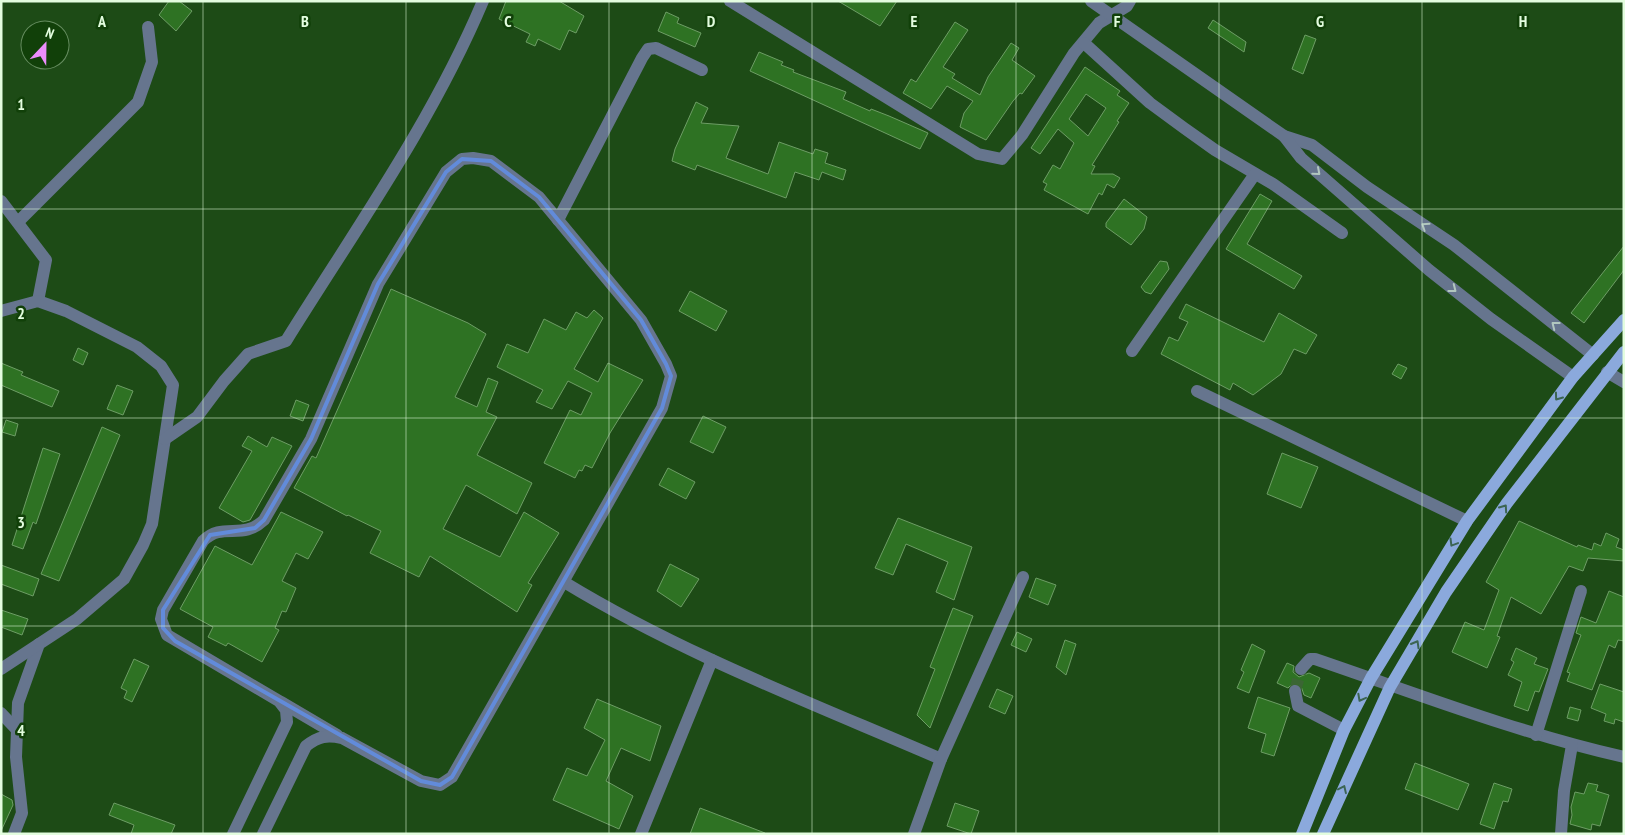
<svg xmlns="http://www.w3.org/2000/svg" width="1625" height="835" font-family="'PT Sans Narrow',sans-serif">
	<style>
		.building { fill: #2e7223; stroke: #6d9d65; fill-rule: evenodd }
		.lines { fill: none; stroke-linecap: round; stroke-linejoin: round }
		.minor-tunnel { stroke: #3b6634; stroke-width: 12; stroke-dasharray: 12 6; stroke-linecap: butt }
		.minor { stroke: #66758e; stroke-width: 12 }
		.major { stroke: #8ba9dc; stroke-width: 12 }
		.oneway { stroke: #b1c7bf }
		.oneway2 { stroke: #3c6553 }
		.marked { fill: none; stroke: #628bda; stroke-width: 4; stroke-linejoin: round }
		.grid { fill: none; stroke: #e3fddf; stroke-width: 1; stroke-opacity: 0.55 }
		.grid-label { font-size: 16px; text-anchor: middle; font-weight: bold; fill: #e3fddf; stroke: #114009; stroke-width: 5; stroke-linejoin: round; paint-order: stroke }
	</style>
	<rect width="100%" height="100%" fill="#1d4b16"/>
	<g class="building">
		<polygon points="169,1 179,1 192,11 176,31 159,15"/>
		<polygon points="506,1 559,1 584,16 576,33 569,30 560,50 538,39 535,46 526,42 530,34 499,19"/>
		<polygon points="838,1 897,1 880,26"/>
		<polygon points="666,12 679,18 677,23 701,33 695,47 658,31"/>
		<polygon points="1213,20 1246,42 1244,52 1208,28"/>
		<polygon points="955,22 968,30 943,67 955,74 952,78 980,95 988,77 1011,43 1019,48 1012,60 1035,76 1022,94 1020,93 1013,101 986,140 960,127 964,113 973,101 947,86 931,109 903,93 911,79 916,82"/>
		<polygon points="1305,35 1316,39 1303,74 1292,69"/>
		<polygon points="759,52 783,62 781,65 794,70 793,72 846,92 843,99 870,111 871,109 889,116 928,133 920,149 750,71"/>
		<path d="M1085 67 1120 91 1117 95 1129 103 1117 121 1119 122 1092 165 1095 166 1091 174H1113L1120 178 1114 188 1107 184 1102 195 1099 193 1088 214 1044 190 1047 184 1043 182 1053 165 1060 169 1074 143 1058 129 1040 154 1031 148ZM1086 94 1106 108 1088 136 1069 119Z"/>
		<polygon points="696,102 708,108 701,123 739,126 726,158 768,174 779,142 813,154 815,149 828,153 825,163 846,170 843,180 822,172 819,180 795,172 786,198 697,165 695,170 672,161 675,149"/>
		<polygon points="1260,194 1272,201 1247,244 1302,276 1294,289 1226,249"/>
		<polygon points="1124,199 1147,217 1144,229 1131,245 1106,227 1106,223"/>
		<polygon points="1624,246 1624,270 1584,323 1571,313"/>
		<polygon points="1160,261 1167,262 1169,269 1151,294 1145,292 1141,287"/>
		<polygon points="391,289 468,323 486,334 455,397 477,407 488,378 498,382 486,412 497,417 477,455 532,483 517,514 466,485 443,529 500,557 524,512 559,533 528,583 532,585 517,612 430,556 419,577 370,553 381,531 348,515 347,516 294,488 312,456 316,458"/>
		<polygon points="690,291 727,311 716,331 679,311"/>
		<polygon points="1186,304 1264,342 1279,313 1317,335 1306,354 1294,349 1281,374 1253,395 1233,383 1230,390 1161,354 1169,337 1178,341 1188,322 1179,318"/>
		<polygon points="594,310 603,318 574,369 598,382 608,363 643,380 610,433 592,468 585,465 582,471 579,470 575,478 544,463 570,410 581,415 592,393 568,381 552,409 536,402 543,390 497,367 507,344 528,353 544,319 566,330 576,312 587,318"/>
		<polygon points="78,348 88,353 83,365 73,360"/>
		<polygon points="1,363 23,372 21,375 59,391 52,407 1,385"/>
		<polygon points="1398,364 1407,368 1401,379 1392,374"/>
		<polygon points="117,385 133,391 123,415 107,409"/>
		<polygon points="296,400 309,405 303,421 290,416"/>
		<polygon points="703,416 726,427 713,453 690,442"/>
		<polygon points="6,420 18,424 15,436 2,432"/>
		<polygon points="102,427 120,435 59,581 41,574"/>
		<polygon points="248,436 267,447 272,437 292,446 250,520 243,522 219,508 252,451 242,446"/>
		<polygon points="43,448 60,454 36,524 33,522 23,549 12,545"/>
		<polygon points="1282,453 1318,467 1301,508 1267,494"/>
		<polygon points="668,468 695,482 686,499 659,485"/>
		<polygon points="281,512 323,532 308,559 296,553 282,581 296,588 286,612 282,611 275,628 279,630 262,662 228,643 226,646 208,637 213,627 180,609 215,546 252,565"/>
		<polygon points="898,518 972,547 954,600 936,592 948,562 906,544 893,575 875,568"/>
		<polygon points="1519,521 1577,547 1578,545 1592,550 1594,543 1601,546 1606,533 1619,539 1616,547 1624,550 1624,561 1588,558 1583,571 1569,566 1541,614 1511,597 1497,636 1500,637 1487,668 1452,652 1465,622 1484,630 1499,590 1486,582"/>
		<polygon points="670,564 699,579 681,607 657,591"/>
		<polygon points="1,565 39,579 33,596 1,584"/>
		<polygon points="1036,578 1056,585 1048,605 1029,597"/>
		<polygon points="1609,591 1624,597 1624,641 1618,640 1615,648 1609,645 1592,690 1567,681 1570,673 1567,672 1581,635 1576,633 1581,617 1596,623"/>
		<polygon points="953,608 973,616 930,728 917,715 935,669 930,667"/>
		<polygon points="1,610 28,619 22,635 1,627"/>
		<polygon points="1017,632 1032,639 1026,652 1011,645"/>
		<polygon points="1065,640 1076,644 1066,675 1056,667"/>
		<polygon points="1252,644 1265,651 1249,693 1237,688 1244,672 1241,670"/>
		<polygon points="1516,648 1537,658 1534,664 1548,669 1539,692 1535,691 1528,711 1514,706 1522,682 1508,675 1514,662 1511,660"/>
		<polygon points="134,659 149,666 132,702 124,698 127,691 121,688"/>
		<polygon points="1287,663 1294,666 1293,672 1299,677 1309,673 1320,678 1311,698 1304,695 1301,686 1298,684 1293,683 1288,688 1277,683"/>
		<polygon points="1600,684 1624,692 1624,722 1615,719 1614,724 1604,721 1606,714 1591,708"/>
		<polygon points="997,689 1013,696 1005,714 989,707"/>
		<polygon points="1258,697 1290,708 1274,756 1261,752 1266,734 1248,728"/>
		<polygon points="597,699 661,726 650,761 621,748 606,781 633,796 619,829 553,800 567,768 587,776 605,740 584,728"/>
		<polygon points="1570,707 1581,710 1578,721 1567,718"/>
		<polygon points="1415,763 1469,784 1458,810 1405,789"/>
		<polygon points="1494,783 1512,789 1508,802 1503,801 1494,829 1480,824"/>
		<polygon points="1588,783 1598,785 1596,791 1609,795 1600,826 1592,824 1591,830 1570,824 1572,815 1571,807 1575,792 1584,794"/>
		<polygon points="1,794 12,800 13,805 1,831"/>
		<polygon points="114,803 175,825 171,834 131,834 134,825 109,815"/>
		<polygon points="955,803 979,811 971,834 947,826"/>
		<polygon points="700,808 765,833 764,834 690,834"/>
	</g>
	<g class="lines">
		<polyline class="minor-tunnel" points="1295,691 1301,669"/>
		<g class="minor">
			<polyline points="730,1 978,154 1002,159 1022,135 1074,53 1099,23 1127,6 1130,1"/>
			<polyline points="1091,1 1284,136 1312,145 1367,187 1454,245 1593,355"/>
			<polyline points="1084,43 1150,103 1184,128 1215,150 1273,184 1342,233"/>
			<polyline points="1284,136 1301,158 1429,270 1491,319 1573,377"/>
			<polyline points="1,201 46,260 38,301"/>
			<polyline points="558,220 642,58 648,49 656,48 702,70"/>
			<polyline points="18,222 138,102 152,62 148,27"/>
			<polyline points="1,311 38,301 66,311 137,347 161,366 173,385 152,524 143,545 124,579 77,619 39,644 18,703 16,757 22,813 14,834"/>
			<polyline points="1132,351 1255,174"/>
			<polyline points="1607,372 1624,382"/>
			<polyline points="1197,391 1467,521"/>
			<path d="M165 439 197 417 224 381 248 354 286 341C355 230 432 122 483 1"/>
			<path d="M564 582C682 654 814 704 941 759"/>
			<polyline points="1,669 39,644"/>
			<path d="M1301 669 1310 659H1315C1418 694 1518 733 1624 757"/>
			<polyline points="1295,691 1298,706 1344,730"/>
			<polyline points="281,702 337,735"/>
			<polyline points="1,713 17,730"/>
			<polyline points="1536,735 1581,591"/>
			<path d="M233 834 287 722 286 710 279 701 167 635 161 619 163 610 203 541C223 521 242 541 264 520L311 439 378 284 446 172 462 159 473 158 491 161 539 197 641 320 666 364 671 376 662 408 452 777 440 785 421 781 342 738C327 735 319 736 306 746L263 834"/>
			<polyline points="641,834 712,660"/>
			<polyline points="914,834 941,759 1023,577"/>
			<polyline points="1561,834 1564,791 1572,745"/>
		</g>
		<g class="major">
			<polyline points="1302,834 1344,730 1371,678 1467,521 1573,377 1624,320"/>
			<polyline points="1323,834 1390,687 1446,592 1507,503 1624,352"/>
		</g>
	</g>
	<defs><path id="oneway-chevron" d="M-2-3.5L2.5 0L-2 3.5" fill="none" stroke-width="1.6" stroke-linecap="round" stroke-linejoin="round" transform="scale(1.25)"/></defs>
	<g class="oneway">
		<use href="#oneway-chevron" transform="translate(1317 172) rotate(41)"/>
		<use href="#oneway-chevron" transform="translate(1425 226) rotate(-146)"/>
		<use href="#oneway-chevron" transform="translate(1453 289) rotate(38)"/>
		<use href="#oneway-chevron" transform="translate(1555 325) rotate(-142)"/>
	</g>
	<g class="oneway2">
		<use href="#oneway-chevron" transform="translate(1558 397) rotate(126)"/>
		<use href="#oneway-chevron" transform="translate(1504 508) rotate(-55)"/>
		<use href="#oneway-chevron" transform="translate(1453 543) rotate(121)"/>
		<use href="#oneway-chevron" transform="translate(1416 644) rotate(-60)"/>
		<use href="#oneway-chevron" transform="translate(1361 698) rotate(118)"/>
		<use href="#oneway-chevron" transform="translate(1343 789) rotate(-65)"/>
	</g>
	<path class="marked" d="M462 159 491 161 539 197 641 320 666 364 671 376 662 408 452 777 440 785 421 781 175 641 163 628V610L210 535 255 528 264 520 311 439 378 284 446 172Z"/>
	<path class="grid" d="M203 1V834M406 1V834M609 1V834M812 1V834M1016 1V834M1219 1V834M1422 1V834M1 209H1624M1 418H1624M1 626H1624"/>
	<g class="grid-label">
		<text x="102" y="27">A</text>
		<text x="305" y="27">B</text>
		<text x="508" y="27">C</text>
		<text x="711" y="27">D</text>
		<text x="914" y="27">E</text>
		<text x="1117" y="27">F</text>
		<text x="1320" y="27">G</text>
		<text x="1523" y="27">H</text>
		<text x="21" y="110">1</text>
		<text x="21" y="319">2</text>
		<text x="21" y="528">3</text>
		<text x="21" y="736">4</text>
	</g>
	<rect width="1625" height="835" fill="none" stroke="#e3fddf" stroke-width="5"/>
	<g transform="translate(45 45) rotate(22)"><circle r="24" fill="#114009" stroke="#658c5f"/>
	<path d="M0-4L9 19L0 12L-9 19Z" fill="#eb8dfc"/>
	<text y="-8" font-size="14" font-weight="bold" text-anchor="middle" fill="#e3fddf">N</text>
	</g>
</svg>
